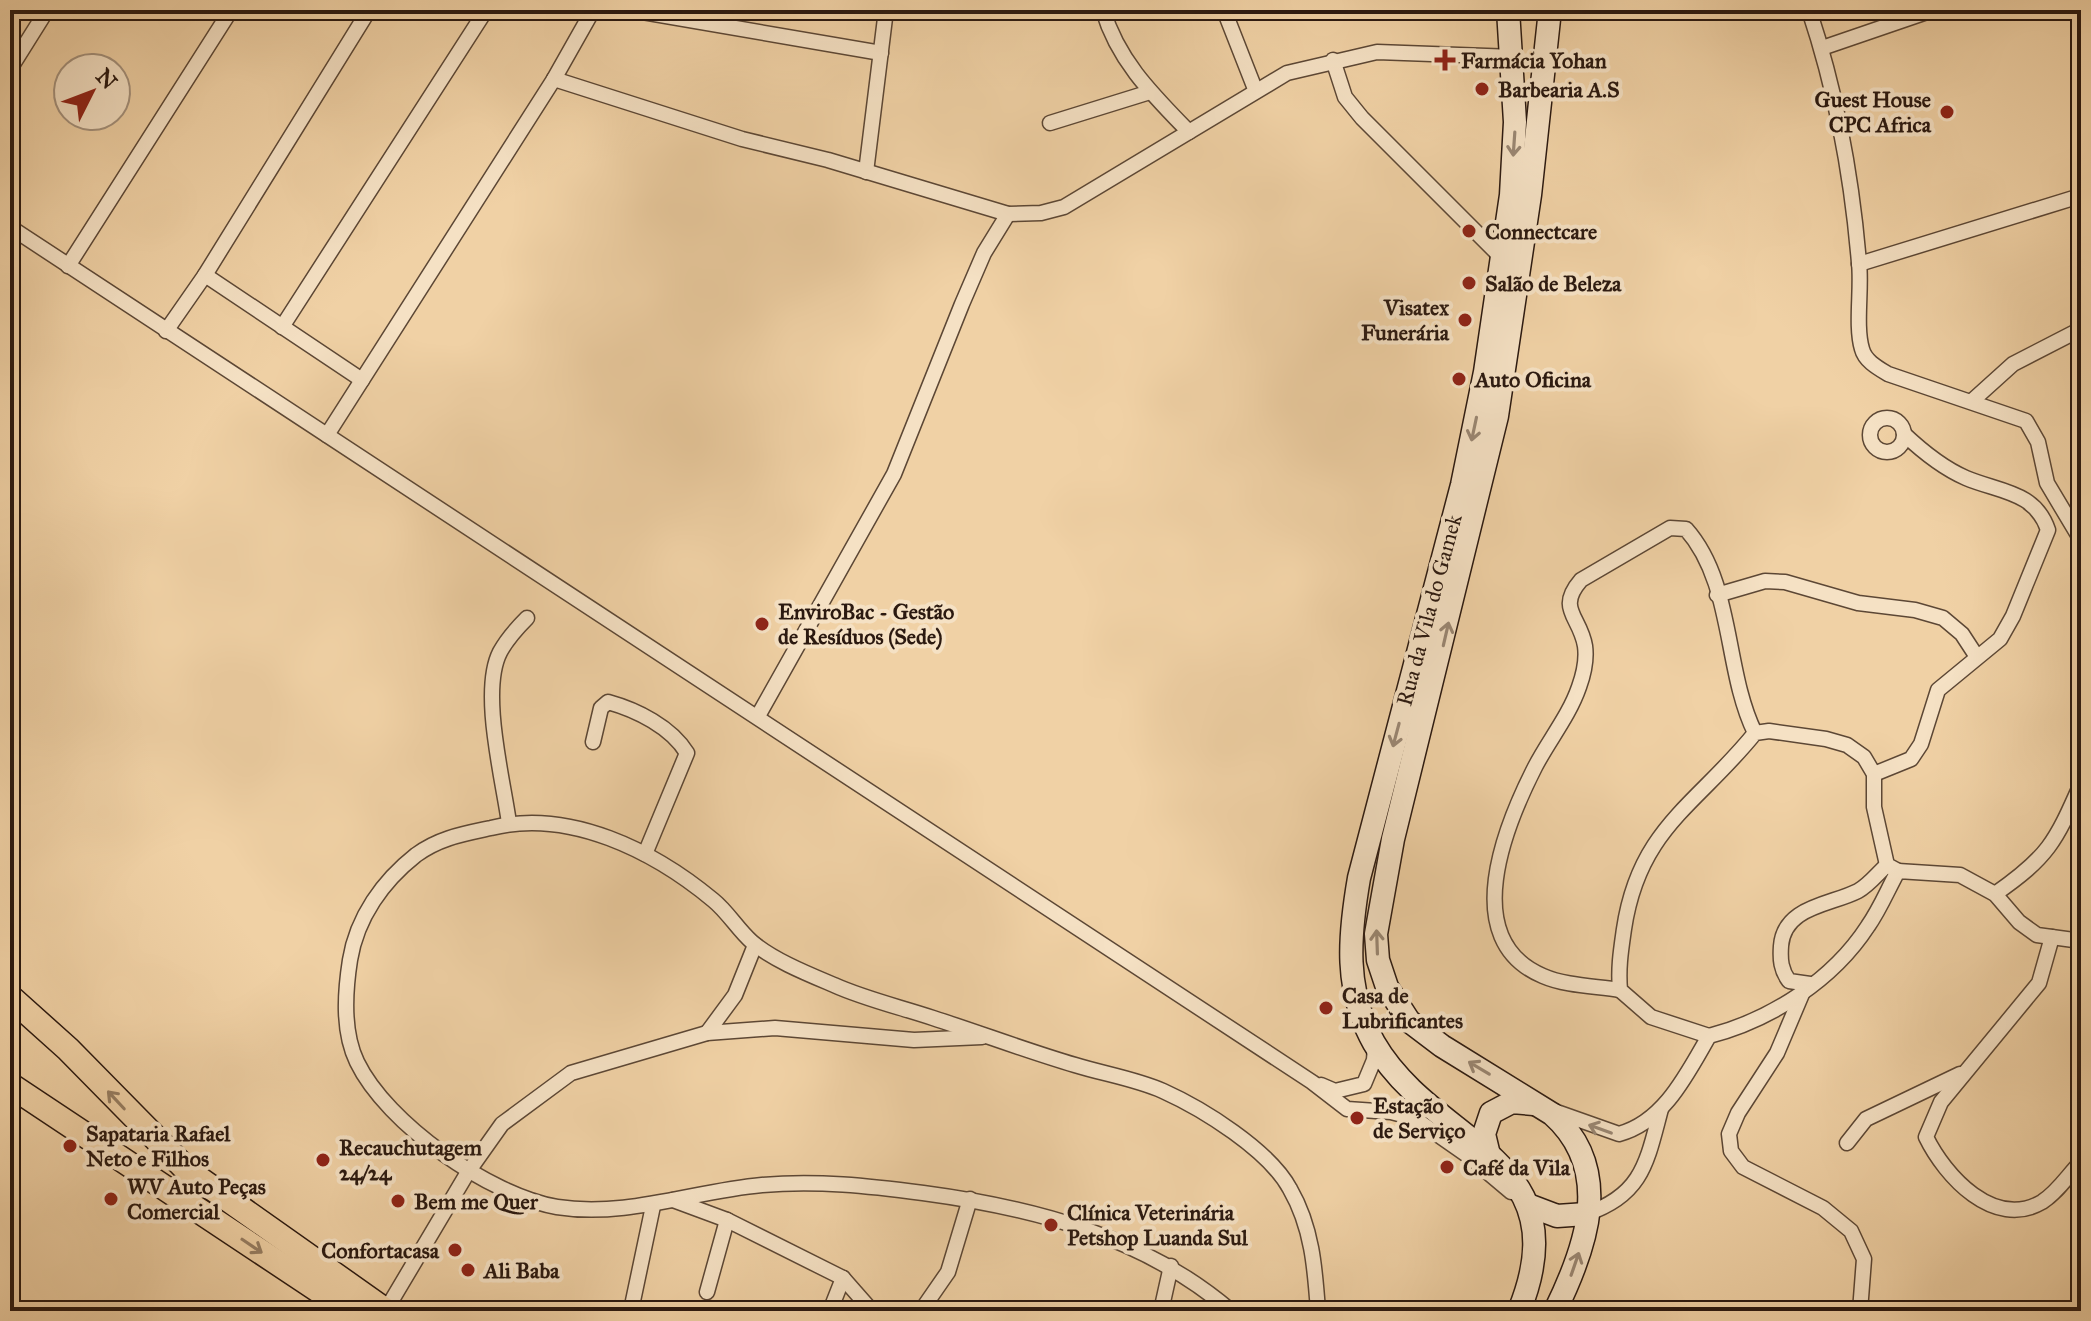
<svg xmlns="http://www.w3.org/2000/svg" width="2091" height="1321" font-family="'IM FELL Great Primer',serif">
	<style>
		.lines { fill: none; stroke-linecap: round; stroke-linejoin: round }
		.minor-casing { stroke: #5c4735; stroke-width: 17 }
		.secondary-casing { stroke: #2b1910; stroke-width: 25 }
		.trunk-casing { stroke: #2b1910; stroke-width: 27 }
		.minor { stroke: #f5e1c4; stroke-width: 14 }
		.secondary { stroke: #f5e1c4; stroke-width: 22 }
		.trunk { stroke: #f0d1a5; stroke-width: 24 }
		.oneway { stroke: #9a8773 }
		.oneway2 { stroke: #977e62 }
		.poi-dot { fill: #8f2418; stroke: #f5e1c4; stroke-width: 3 }
		.labels { text-anchor: middle; dominant-baseline: central; stroke-width: 8; stroke-linejoin: round; paint-order: stroke }
		.poi-label { font-size: 22px; font-weight: bold; fill: #2b1910; stroke: #f5e1c4; text-anchor: start }
		.street-label { font-size: 22px; fill: #2b1910; stroke: #f5e1c4 }
	</style>
	<rect width="100%" height="100%" fill="#f0d1a5"/>
	<filter id="stains"><feTurbulence type="fractalNoise" baseFrequency=".0025" numOctaves="4"/><feColorMatrix values="0 0 0 0 .2 0 0 0 0 .09 0 0 0 0 .02 0 0 0 .5 -.17"/></filter>
	<radialGradient id="worn" r=".72"><stop offset=".6" stop-color="#630" stop-opacity="0"/><stop offset="1" stop-color="#630" stop-opacity=".3"/></radialGradient>
	<g class="lines">
		<defs>
			<g id="minor">
				<polyline points="631,10 881,53"/>
				<path d="M1103 10C1118 61 1153 95 1189 132"/>
				<polyline points="1224,10 1255,89"/>
				<path d="M1809 10C1836 91 1852 178 1859 263 1862 288 1855 326 1862 349 1865 361 1878 368 1888 374L2026 421 2038 442 2047 483 2081 540"/>
				<polyline points="1822,48 1933,10"/>
				<polyline points="1333,60 1345,97 1362,118 1501,257"/>
				<polyline points="10,69 47,10"/>
				<polyline points="554,79 742,139 828,160 1008,214 1041,213 1064,207 1287,73 1377,52 1514,57"/>
				<polyline points="1050,123 1150,92"/>
				<polyline points="866,172 886,10"/>
				<polyline points="10,227 1312,1082 1347,1109 1391,1112 1414,1118 1467,1155 1511,1192"/>
				<polyline points="1859,264 2080,196"/>
				<polyline points="68,266 231,10"/>
				<polyline points="205,275 362,380"/>
				<polyline points="282,327 486,10"/>
				<polyline points="166,331 205,275 369,10"/>
				<polyline points="1972,401 2013,364 2081,329"/>
				<circle cx="1887" cy="435" r="17"/>
				<polyline points="327,435 554,79 593,10"/>
				<polyline points="1717,595 1765,581 1785,582 1858,603 1915,610 1943,618 1962,634 1977,657"/>
				<polyline points="758,716 894,474 962,304 984,253 1008,214"/>
				<path d="M593 742 601 708 608 702C637 710 671 727 687 753L645 854"/>
				<path d="M1874 774 1911 759 1921 744 1938 690 2000 639 2013 616 2048 530C2035 491 1999 492 1966 478 1943 468 1922 451 1904 434"/>
				<path d="M509 823C503 779 480 691 500 652 507 639 517 628 527 618"/>
				<path d="M1995 894C2048 857 2055 843 2081 784"/>
				<path d="M2052 937 2039 983 1941 1102 1926 1137C1945 1176 1994 1230 2042 1202 2058 1192 2068 1175 2081 1162"/>
				<path d="M1810 984 1789 981C1781 970 1780 960 1781 946 1784 906 1831 905 1858 891 1869 885 1878 873 1887 865"/>
				<path d="M1620 990C1595 986 1566 986 1543 976 1457 940 1506 824 1535 767 1549 740 1569 716 1579 687 1584 673 1587 660 1585 646 1580 616 1556 609 1581 580L1670 528 1686 529C1734 583 1724 670 1755 733"/>
				<polyline points="1802,994 1777,1053 1738,1113 1729,1134 1731,1151 1743,1167 1823,1208 1851,1231 1864,1259 1860,1311"/>
				<polyline points="707,1033 735,995 755,945"/>
				<path d="M1709 1036 1651 1017 1620 990C1618 968 1621 950 1624 929 1639 828 1697 805 1755 733L1769 731 1826 739 1847 745 1864 757 1874 774V807L1887 865 1898 871"/>
				<polyline points="1321,1085 1335,1091 1364,1084 1374,1060 1375,1045"/>
				<path d="M1554 1111 1619 1134C1664 1122 1687 1074 1709 1036 1771 1020 1833 980 1868 926 1880 909 1888 889 1898 871L1960 875 1995 894 2019 922 2037 935 2081 941"/>
				<polyline points="1847,1143 1866,1119 1960,1074"/>
				<polyline points="673,1200 727,1220 843,1278 872,1311"/>
				<path d="M1586 1214C1643 1195 1647 1161 1661 1109"/>
				<polyline points="707,1292 727,1220"/>
				<polyline points="633,1301 653,1206"/>
				<polyline points="386,1310 468,1172 502,1124 571,1073 707,1033 775,1028 914,1040 982,1037"/>
				<polyline points="830,1311 843,1278"/>
				<polyline points="921,1311 948,1272 970,1199"/>
				<polyline points="1161,1311 1171,1266"/>
				<path d="M1231 1311C1143 1236 1035 1208 923 1193 870 1186 816 1180 762 1185 694 1191 626 1218 557 1207 489 1195 387 1124 357 1062 342 1031 345 992 350 960 357 917 383 881 416 855 439 838 463 834 491 828 569 808 654 851 713 900 728 912 738 930 752 942 773 960 808 974 834 985 865 999 900 1007 933 1018 980 1033 1027 1051 1075 1065 1104 1074 1136 1079 1163 1091 1203 1109 1269 1150 1290 1189 1312 1227 1315 1268 1318 1311"/>
			</g>
			<g id="secondary">
				<path d="M1508 10 1515 122 1511 195 1485 372 1462 485 1359 878C1349 936 1344 990 1374 1043 1434 1147 1582 1156 1519 1311"/>
				<path d="M1550 10 1530 195 1497 416 1393 839 1376 934 1378 960 1387 987 1409 1021 1442 1046 1552 1114C1614 1169 1587 1246 1555 1311"/>
				<polyline points="1489,1155 1484,1134 1491,1113 1512,1102 1534,1104"/>
				<polyline points="1528,1205 1557,1216 1586,1214"/>
			</g>
			<g id="trunk">
				<polyline points="10,997 68,1049 188,1171 386,1311"/>
				<polyline points="10,1085 350,1311"/>
			</g>
		</defs>
		<use href="#minor" class="minor-casing"/>
		<use href="#secondary" class="secondary-casing"/>
		<use href="#trunk" class="trunk-casing"/>
		<use href="#minor" class="minor"/>
		<use href="#secondary" class="secondary"/>
		<use href="#trunk" class="trunk"/>
	</g>
	<defs><path id="oneway-shaft" d="M-6 0H5M1.5-3L5.5 0L1.5 3" fill="none" stroke-width="1.6" stroke-linecap="round" stroke-linejoin="round" transform="scale(2)"/></defs>
	<g class="oneway">
		<use href="#oneway-shaft" transform="translate(1514 144) rotate(94)"/>
		<use href="#oneway-shaft" transform="translate(1474 429) rotate(102)"/>
		<use href="#oneway-shaft" transform="translate(1446 634) rotate(-77)"/>
		<use href="#oneway-shaft" transform="translate(1396 735) rotate(105)"/>
		<use href="#oneway-shaft" transform="translate(1377 942) rotate(-92)"/>
		<use href="#oneway-shaft" transform="translate(1479 1068) rotate(-149)"/>
		<use href="#oneway-shaft" transform="translate(1600 1129) rotate(-160)"/>
		<use href="#oneway-shaft" transform="translate(1575 1264) rotate(-71)"/>
	</g>
	<g class="oneway2">
		<use href="#oneway-shaft" transform="translate(116 1100) rotate(-133)"/>
		<use href="#oneway-shaft" transform="translate(252 1246) rotate(34)"/>
	</g>
	<g class="poi-dot">
		<path d="M1441 48h8v8h8v8h-8v8h-8v-8h-8v-8h8z"/>
		<circle cx="1482" cy="89" r="8"/>
		<circle cx="1947" cy="112" r="8"/>
		<circle cx="1469" cy="231" r="8"/>
		<circle cx="1469" cy="283" r="8"/>
		<circle cx="1465" cy="320" r="8"/>
		<circle cx="1459" cy="379" r="8"/>
		<circle cx="762" cy="624" r="8"/>
		<circle cx="1326" cy="1008" r="8"/>
		<circle cx="1357" cy="1118" r="8"/>
		<circle cx="70" cy="1146" r="8"/>
		<circle cx="323" cy="1160" r="8"/>
		<circle cx="1447" cy="1167" r="8"/>
		<circle cx="111" cy="1199" r="8"/>
		<circle cx="398" cy="1201" r="8"/>
		<circle cx="1051" cy="1225" r="8"/>
		<circle cx="455" cy="1250" r="8"/>
		<circle cx="468" cy="1270" r="8"/>
	</g>
	<g class="labels">
		<g class="poi-label">
			<text x="1461" y="60">Farmácia Yohan</text>
			<text x="1498" y="89">Barbearia A.S</text>
			<text x="1931" y="99" text-anchor="end">Guest House<tspan x="1931" dy="25">CPC Africa</tspan></text>
			<text x="1485" y="231">Connectcare</text>
			<text x="1485" y="283">Salão de Beleza</text>
			<text x="1449" y="307" text-anchor="end">Visatex<tspan x="1449" dy="25">Funerária</tspan></text>
			<text x="1475" y="379">Auto Oficina</text>
			<text x="778" y="611">EnviroBac - Gestão<tspan x="778" dy="25">de Resíduos (Sede)</tspan></text>
			<text x="1342" y="995">Casa de<tspan x="1342" dy="25">Lubrificantes</tspan></text>
			<text x="1373" y="1105">Estação<tspan x="1373" dy="25">de Serviço</tspan></text>
			<text x="86" y="1133">Sapataria Rafael<tspan x="86" dy="25">Neto e Filhos</tspan></text>
			<text x="339" y="1147">Recauchutagem<tspan x="339" dy="25">24/24</tspan></text>
			<text x="1463" y="1167">Café da Vila</text>
			<text x="127" y="1186">WV Auto Peças<tspan x="127" dy="25">Comercial</tspan></text>
			<text x="414" y="1201">Bem me Quer</text>
			<text x="1067" y="1212">Clínica Veterinária<tspan x="1067" dy="25">Petshop Luanda Sul</tspan></text>
			<text x="439" y="1250" text-anchor="end">Confortacasa</text>
			<text x="484" y="1270">Ali Baba</text>
		</g>
		<g class="street-label">
			<text transform="translate(1429 610) rotate(-75)">Rua da Vila do Gamek</text>
		</g>
	</g>
	<rect width="2091" height="1321" fill="none" stroke="#f0d1a5" stroke-width="40"/>
	<rect x="12" y="12" width="2067" height="1297" fill="none" stroke="#2b1910" stroke-width="4"/>
	<rect x="20" y="20" width="2051" height="1281" fill="none" stroke="#2b1910" stroke-width="2"/>
	<g transform="translate(92 92) rotate(48)"><circle r="38" fill="#f5e1c4" stroke="#a4917c" stroke-width="2"/>
	<path d="M0-6L14 30L0 20L-14 30Z" fill="#8f2418"/>
	<text y="-12" font-size="22" font-weight="bold" text-anchor="middle" fill="#2b1910">N</text>
	</g>
	<rect width="100%" height="100%" filter="url(#stains)"/>
	<rect width="100%" height="100%" fill="url(#worn)"/>
</svg>
